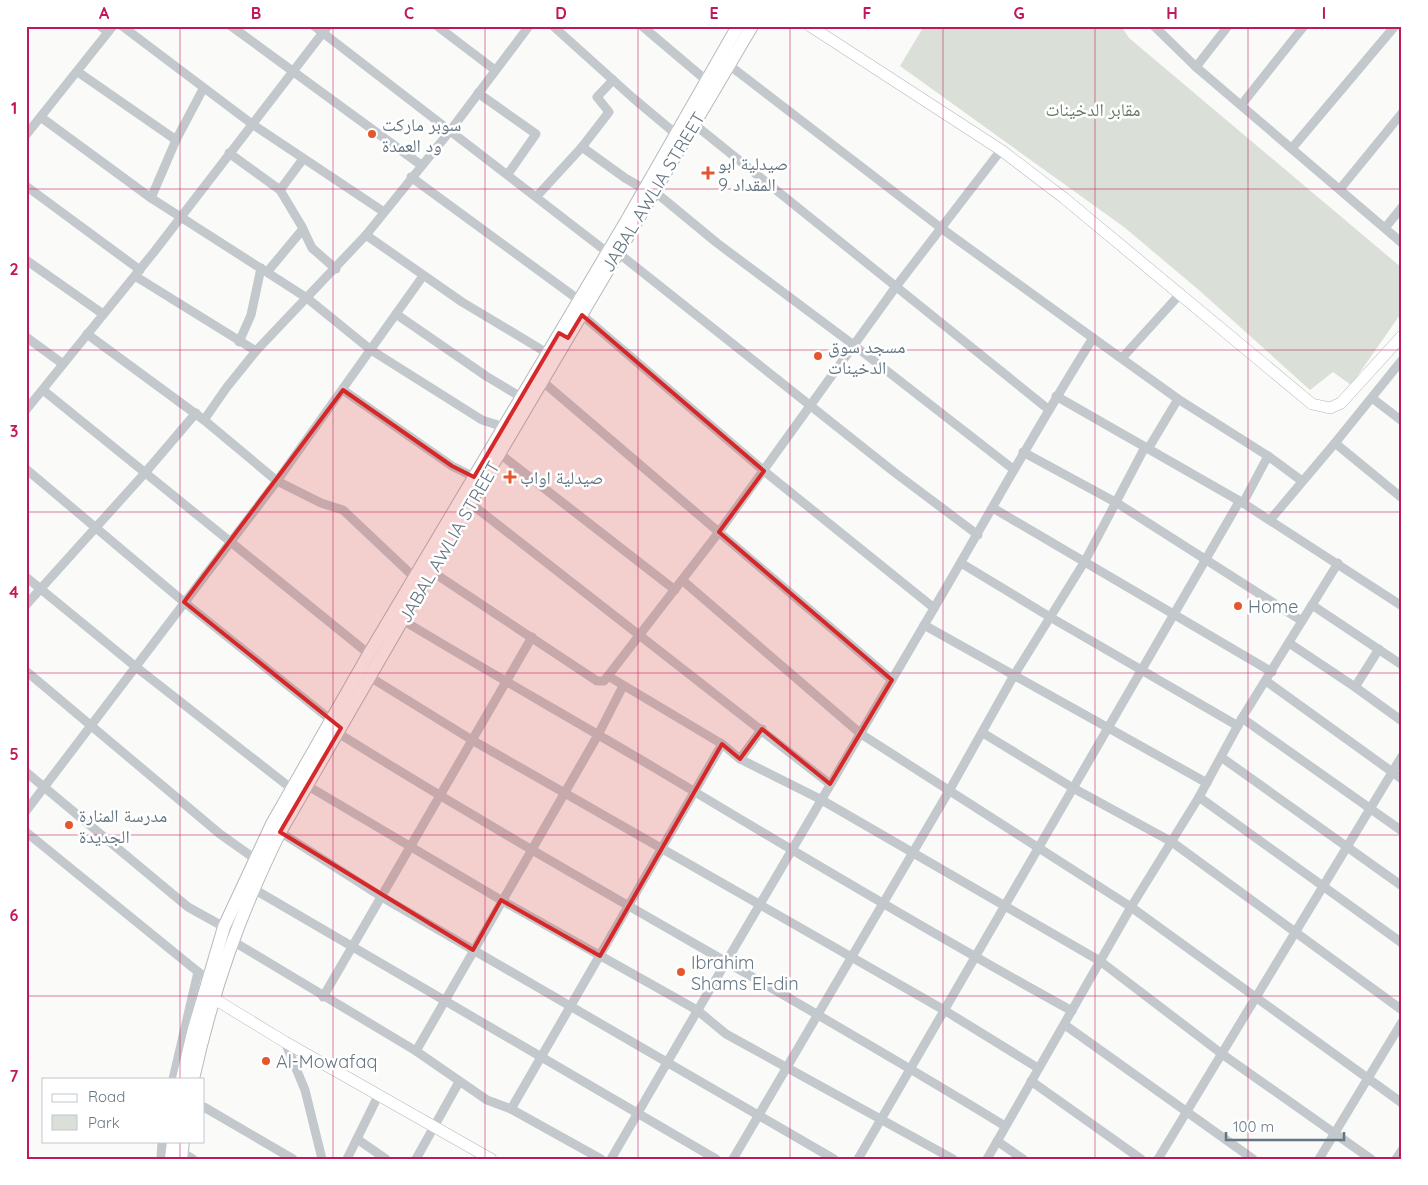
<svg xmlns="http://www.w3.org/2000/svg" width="1428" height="1185" font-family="Quicksand,'Noto Naskh Arabic',sans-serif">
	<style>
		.green { fill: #dadfd7 }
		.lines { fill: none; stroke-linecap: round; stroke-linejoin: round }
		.secondary-casing { stroke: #b3babf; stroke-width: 12 }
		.primary-casing { stroke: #b5babe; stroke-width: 14 }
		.street { stroke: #c3c8cc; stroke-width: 9 }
		.secondary { stroke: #fff; stroke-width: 11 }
		.primary { stroke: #fff; stroke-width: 12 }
		.marked { fill: #d62828; fill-opacity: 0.2; stroke: #d62828; stroke-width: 4; stroke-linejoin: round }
		.grid { fill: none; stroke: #c2185b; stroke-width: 1; stroke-opacity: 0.55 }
		.poi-dot { fill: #e4572e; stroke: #fff; stroke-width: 2 }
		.labels { text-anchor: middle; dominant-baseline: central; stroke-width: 5; stroke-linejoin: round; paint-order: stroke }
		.park-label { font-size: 18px; fill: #687a64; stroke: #fff }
		.poi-label { font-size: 18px; fill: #657683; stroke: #fff; text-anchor: start }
		.street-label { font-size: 18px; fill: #657683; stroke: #fff }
		.neatline { fill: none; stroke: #c2185b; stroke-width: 2 }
		.grid-label { font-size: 16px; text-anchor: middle; font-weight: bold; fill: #c2185b }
	</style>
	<rect width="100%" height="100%" fill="#fafaf8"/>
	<polygon class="green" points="924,26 1121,26 1129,38 1402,268 1402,312 1351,385 1333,372 1310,390 1200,291 1124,227 900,66"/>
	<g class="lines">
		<defs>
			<g id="secondary">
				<polyline points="810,26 1001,150 1064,198 1312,404 1330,408 1341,403 1402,336"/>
				<polyline points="208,995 285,1042 491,1159"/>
			</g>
			<g id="primary">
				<polyline points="182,1079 194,1029 224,927 272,824 369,654 627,220 738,26"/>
				<path d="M193 1079C213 989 239 915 280 832L470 503 752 26"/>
				<polyline points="171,1159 173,1141"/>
				<polyline points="181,1159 183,1141"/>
			</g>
		</defs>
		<use href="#secondary" class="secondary-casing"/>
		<use href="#primary" class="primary-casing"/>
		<g class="street">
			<polyline points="100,26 108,32"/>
			<polyline points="122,26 252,124 384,212"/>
			<polyline points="231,26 421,165"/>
			<polyline points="314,26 607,252"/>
			<polyline points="437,26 495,70"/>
			<polyline points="553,26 633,98 676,134"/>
			<polyline points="642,26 707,81"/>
			<polyline points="1154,26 1196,67 1402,243"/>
			<polyline points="729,65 941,228 1093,338 1178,399 1268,456 1302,481"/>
			<polyline points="1196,67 1228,26"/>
			<polyline points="78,72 176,140"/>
			<polyline points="478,93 536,134 508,174"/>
			<polyline points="1242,104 1304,26"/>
			<polyline points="42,118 151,198 307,298 371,350 482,420 504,427"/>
			<polyline points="694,124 1048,409"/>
			<polyline points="26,135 113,26"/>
			<polyline points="582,147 625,178 644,189"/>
			<polyline points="1293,147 1395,26"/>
			<polyline points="229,153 280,190 301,225 312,248 336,269"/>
			<polyline points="411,177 579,300"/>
			<polyline points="26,186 140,270"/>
			<polyline points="1340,189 1402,113"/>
			<polyline points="280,190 303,159"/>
			<polyline points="654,191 717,243 855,346 1013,469"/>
			<polyline points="537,196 582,147 609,112 597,97 613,80"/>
			<polyline points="151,198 176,140 203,89"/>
			<polyline points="1385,228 1402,207"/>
			<polyline points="366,235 462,302 547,353"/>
			<polyline points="617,252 894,472 978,535"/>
			<polyline points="26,260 103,314"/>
			<polyline points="268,271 303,229"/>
			<polyline points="135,276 256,351"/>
			<polyline points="396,314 486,376 521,397"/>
			<polyline points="582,315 764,471 934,608"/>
			<polyline points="87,334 204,420 277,481 321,503 343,510 414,577"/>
			<polyline points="26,337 63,364"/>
			<polyline points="239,342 251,315 261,268"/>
			<polyline points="1122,358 1181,293"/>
			<polyline points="542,381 892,680"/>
			<polyline points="43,390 369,654"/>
			<polyline points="343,390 452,466 474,477"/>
			<polyline points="1056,396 1243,503 1402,606"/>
			<polyline points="1372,398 1402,421"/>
			<polyline points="26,410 154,252 328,26"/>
			<polyline points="204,420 227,387 256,351 366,235 450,131 529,26"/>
			<polyline points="1335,443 1402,498"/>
			<polyline points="1148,449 1178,399"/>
			<polyline points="1023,452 1117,503 1302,621"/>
			<polyline points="500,454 675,590"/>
			<polyline points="26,469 184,602 331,720"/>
			<polyline points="470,503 830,784"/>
			<polyline points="1243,503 1268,456"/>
			<polyline points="993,508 1272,672"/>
			<polyline points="1270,520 1335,443 1402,360"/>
			<polyline points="961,563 1050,617 1238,726"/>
			<polyline points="431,571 597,681 604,681 719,532 895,288 1001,150"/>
			<polyline points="26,577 136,667 292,789"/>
			<polyline points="682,580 861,734 1131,907 1402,1103"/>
			<polyline points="26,605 144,474 196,413"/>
			<polyline points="1312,605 1402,665"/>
			<path d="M404 621C500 679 599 734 695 792 820 867 945 941 1072 1011"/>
			<polyline points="924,625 1207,783"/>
			<polyline points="1289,643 1355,687 1402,721"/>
			<polyline points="26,671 220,834 254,858"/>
			<polyline points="365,674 472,740 944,1010 1038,1068"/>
			<polyline points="608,676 722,744 740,759 820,799 1100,961 1222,1054 1371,1159"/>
			<polyline points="1266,681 1402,779"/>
			<polyline points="1355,687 1379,649"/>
			<polyline points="1242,718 1402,831"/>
			<path d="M338 733C557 870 785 991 1005 1126"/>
			<polyline points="983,733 1073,788 1172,842 1402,1010"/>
			<polyline points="1221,757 1402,886"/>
			<polyline points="740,759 762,729"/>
			<polyline points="26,772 188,907 224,927"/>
			<polyline points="308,786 501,900 697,1010 726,1034 953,1159"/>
			<polyline points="1199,797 1402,943"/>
			<polyline points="26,811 277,481 423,276"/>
			<polyline points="26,832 208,980"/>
			<polyline points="280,832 382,897 834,1159"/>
			<polyline points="252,888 716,1159"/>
			<polyline points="231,940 416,1051 487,1100 511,1109 601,1159"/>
			<polyline points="323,997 532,637"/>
			<polyline points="1065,1025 1253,1159"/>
			<polyline points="285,1042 305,1090 322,1159"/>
			<polyline points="416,1051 598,735 623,686"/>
			<polyline points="173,1079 198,972"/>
			<polyline points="1031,1081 1141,1159"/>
			<polyline points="204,1107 293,1159"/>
			<polyline points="511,1109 722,744"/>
			<polyline points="357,1139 386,1159"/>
			<polyline points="997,1141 1023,1159"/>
			<polyline points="182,1152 193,1159"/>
			<polyline points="161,1159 162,1141"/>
			<polyline points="347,1159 379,1094"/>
			<polyline points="416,1159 459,1082"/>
			<path d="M611 1159C714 981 819 804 923 627 980 531 1033 433 1093 338"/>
			<polyline points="733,1159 949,791 1013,677 1085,561 1145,447"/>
			<polyline points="858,1159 1239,502"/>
			<polyline points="987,1159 1131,907 1199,797 1242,718 1338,563"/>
			<polyline points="1158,1159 1402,756"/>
			<polyline points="1319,1159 1402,1022"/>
			<polyline points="1396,1159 1402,1150"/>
		</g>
		<use href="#secondary" class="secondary"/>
		<use href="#primary" class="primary"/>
	</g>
	<path class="marked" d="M582 315 764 471 719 532 892 680 830 784 762 729 740 759 722 744 600 956 501 900 473 950 280 832 341 728 184 602 343 390 452 466 474 477 559 333 568 338Z"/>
	<path class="grid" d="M180 26V1079M333 26V1159M485 26V1159M638 26V1159M790 26V1159M943 26V1159M1095 26V1159M1248 26V1159M26 189H1402M26 350H1402M26 512H1402M26 673H1402M26 835H1402M26 996H1402M180 1141V1159"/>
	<g class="poi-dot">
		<circle cx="372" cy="134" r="5"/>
		<path d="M705.5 165.5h5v5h5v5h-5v5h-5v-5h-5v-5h5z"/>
		<circle cx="818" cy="356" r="5"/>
		<path d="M507.5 469.5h5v5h5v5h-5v5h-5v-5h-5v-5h5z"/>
		<circle cx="1238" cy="606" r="5"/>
		<circle cx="69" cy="825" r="5"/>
		<circle cx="681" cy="972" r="5"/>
		<circle cx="266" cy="1061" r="5"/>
	</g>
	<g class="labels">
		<g class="park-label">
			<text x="1093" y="109">مقابر الدخينات</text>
		</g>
		<g class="poi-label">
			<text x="382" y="124">سوبر ماركت<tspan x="382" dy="21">ود العمدة</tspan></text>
			<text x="718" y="163">صيدلية ابو<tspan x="718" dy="21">المقداد 9</tspan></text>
			<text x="828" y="346">مسجد سوق<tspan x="828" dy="21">الدخينات</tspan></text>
			<text x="520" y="477">صيدلية اواب</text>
			<text x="1248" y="606">Home</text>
			<text x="79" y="815">مدرسة المنارة<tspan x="79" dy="21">الجديدة</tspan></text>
			<text x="691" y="962">Ibrahim<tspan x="691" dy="21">Shams El-din</tspan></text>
			<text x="276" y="1061">Al-Mowafaq</text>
		</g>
		<g class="street-label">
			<text transform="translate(653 192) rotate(-59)">JABAL AWLIA STREET</text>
			<text transform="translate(449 542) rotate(-60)">JABAL AWLIA STREET</text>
		</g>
	</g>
	<rect width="1428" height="1185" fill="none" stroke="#ffffff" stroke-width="55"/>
	<rect x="42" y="1078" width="162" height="65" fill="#ffffff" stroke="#c1c8cd"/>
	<rect x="52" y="1094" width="25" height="8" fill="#ffffff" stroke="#c1c8cd"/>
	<text x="88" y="1102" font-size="15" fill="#657683">Road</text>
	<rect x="52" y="1115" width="25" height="15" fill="#dadfd7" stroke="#c1c8cd"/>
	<text x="88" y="1128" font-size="15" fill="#657683">Park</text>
	<path d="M1226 1132v8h118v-8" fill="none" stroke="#657683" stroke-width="2.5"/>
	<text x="1233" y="1132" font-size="15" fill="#657683" stroke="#ffffff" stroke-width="4" paint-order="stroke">100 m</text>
	<rect x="28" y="28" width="1372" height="1130" class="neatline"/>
	<g class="grid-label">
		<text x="104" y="19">A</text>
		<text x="256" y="19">B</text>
		<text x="409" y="19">C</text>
		<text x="561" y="19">D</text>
		<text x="714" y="19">E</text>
		<text x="867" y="19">F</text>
		<text x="1019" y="19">G</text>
		<text x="1172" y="19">H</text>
		<text x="1324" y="19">I</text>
		<text x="14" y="114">1</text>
		<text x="14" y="275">2</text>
		<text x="14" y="437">3</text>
		<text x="14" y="598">4</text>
		<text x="14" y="760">5</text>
		<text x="14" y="921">6</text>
		<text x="14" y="1082">7</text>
	</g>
</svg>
